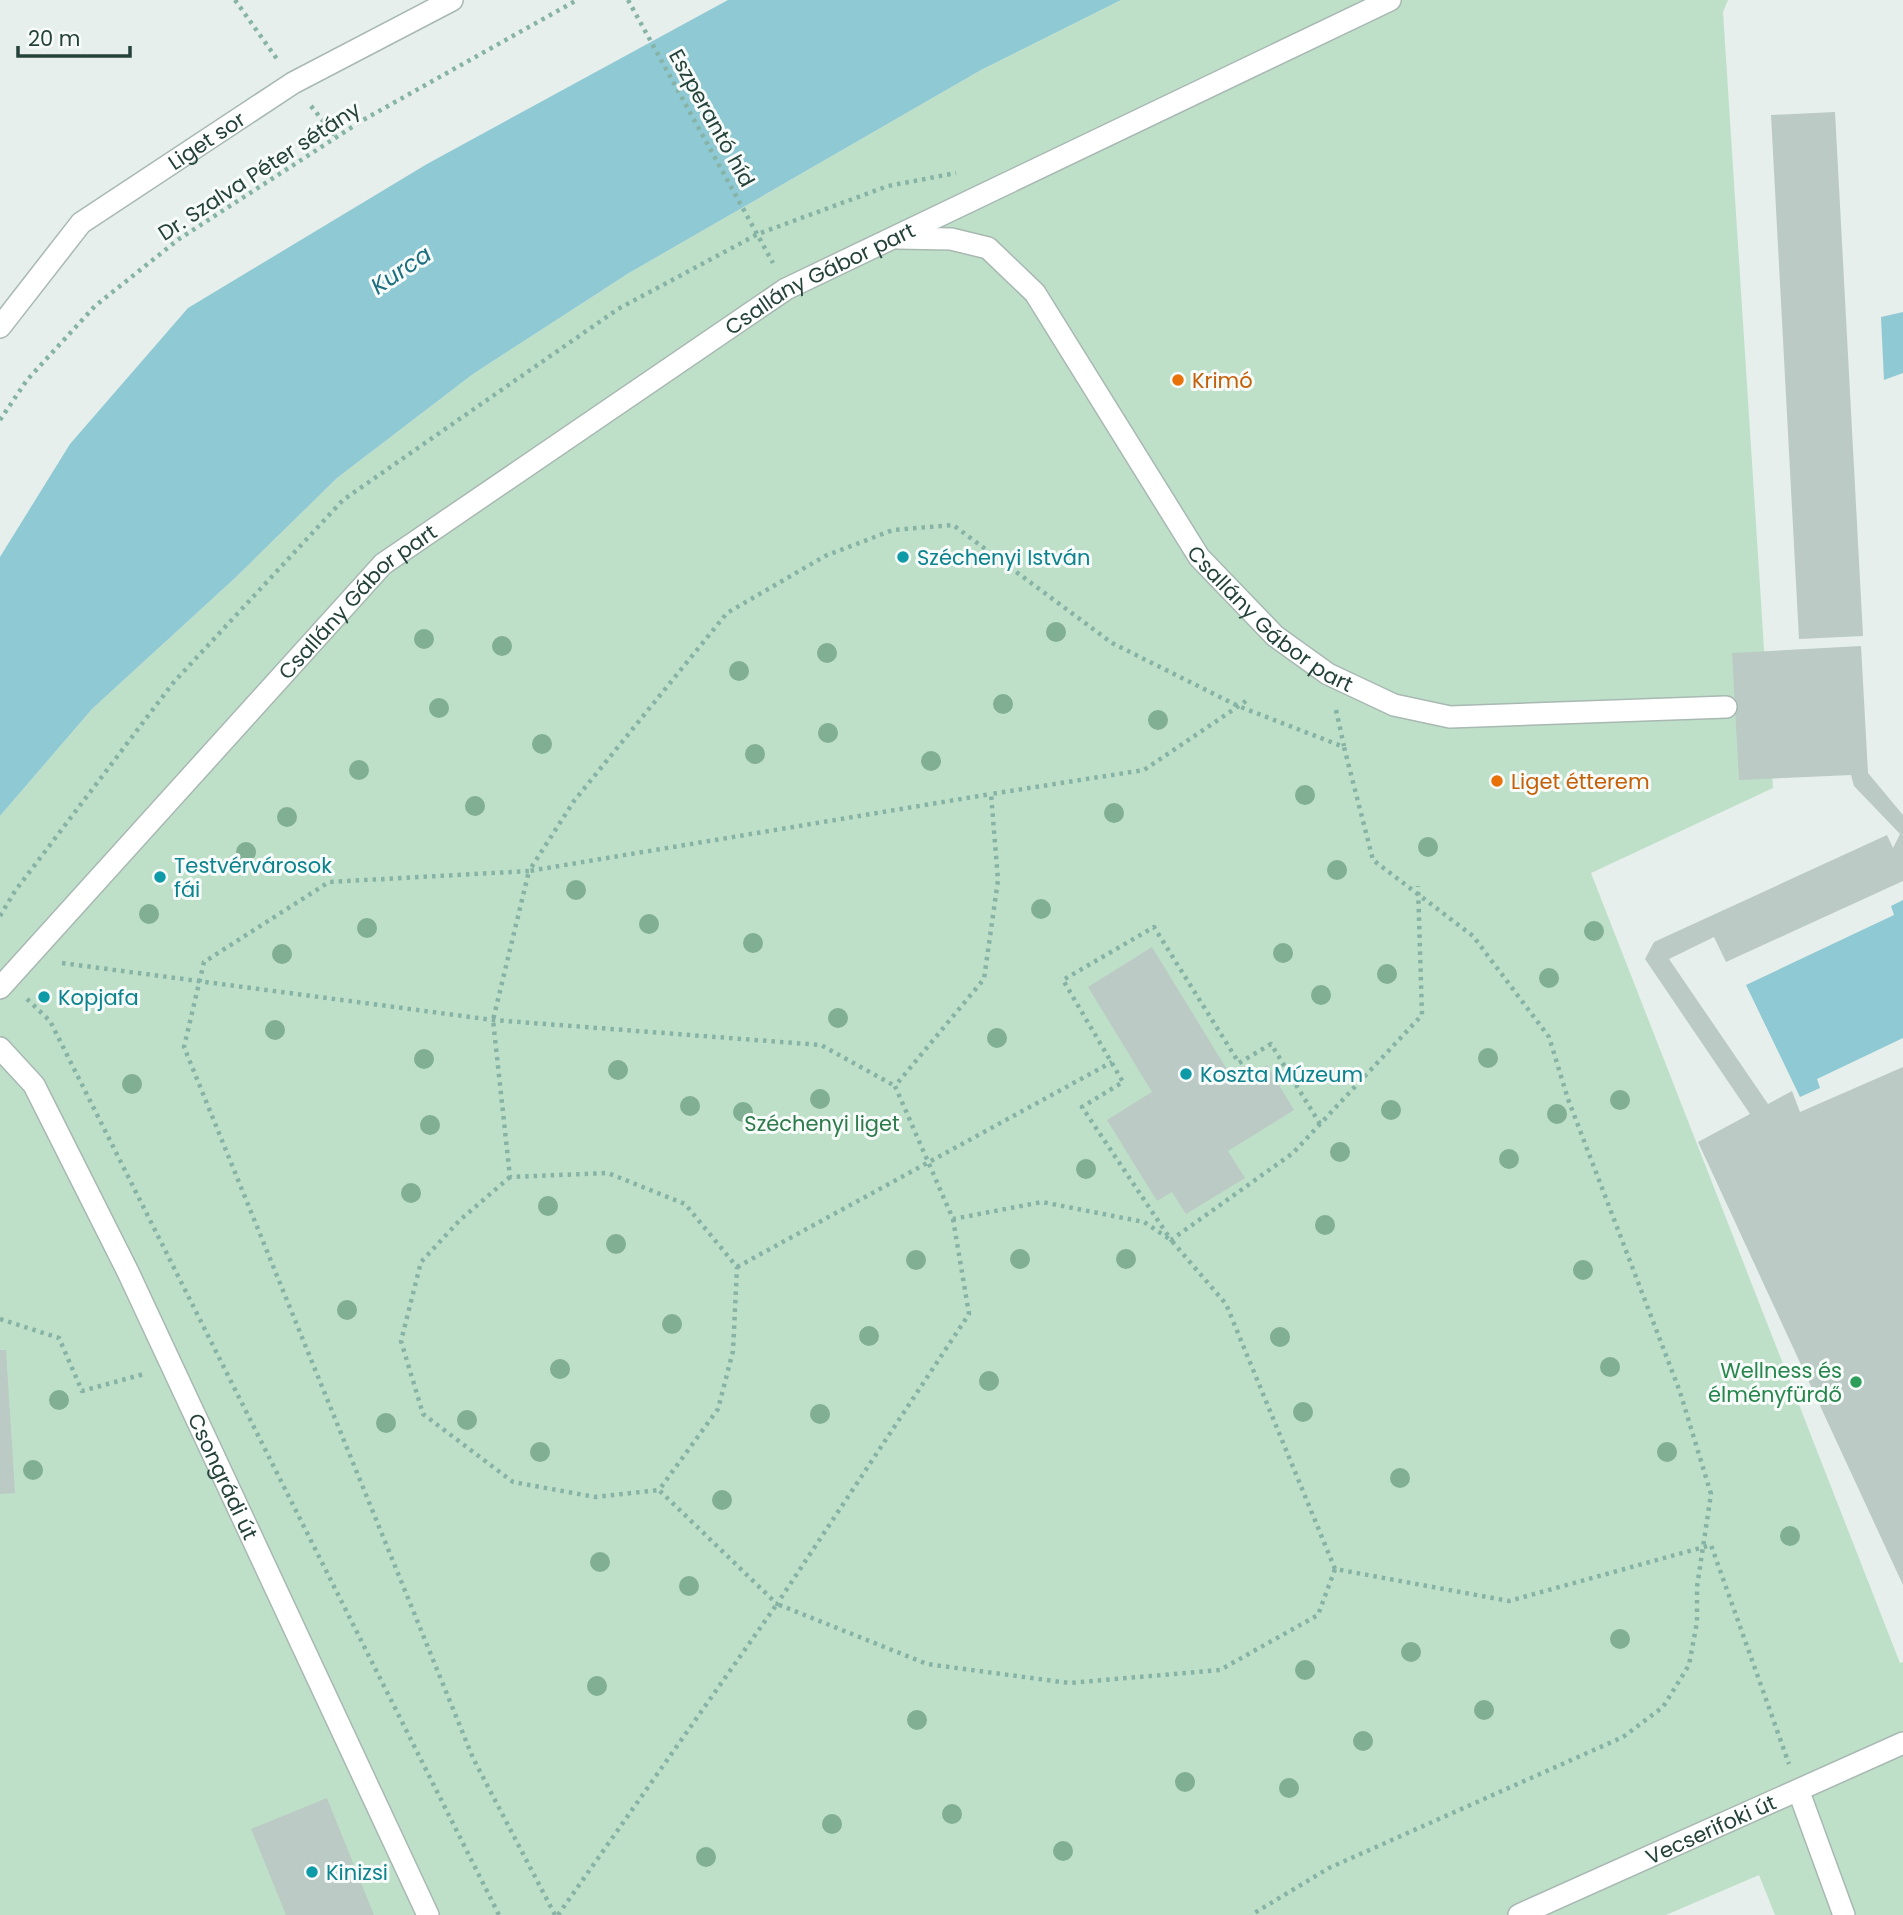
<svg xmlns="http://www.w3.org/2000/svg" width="1903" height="1915" font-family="Poppins,sans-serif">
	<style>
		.green { fill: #bfe0c8 }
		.water { fill: #8ec9d4 }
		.building { fill: #bbcac4 }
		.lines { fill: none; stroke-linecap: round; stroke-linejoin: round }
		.minor-casing { stroke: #a8b8b2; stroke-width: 24 }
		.path { stroke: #86b3a5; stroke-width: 4.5; stroke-dasharray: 3.5 5; stroke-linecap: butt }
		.minor { stroke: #fff; stroke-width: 21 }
		.tree { fill: #80af93 }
		.food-dot { fill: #e8710a; stroke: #f7fbf9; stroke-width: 2.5 }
		.culture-dot { fill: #0f9aa8; stroke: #f7fbf9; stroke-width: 2.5 }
		.leisure-dot { fill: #2e9e5b; stroke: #f7fbf9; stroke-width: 2.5 }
		.labels { text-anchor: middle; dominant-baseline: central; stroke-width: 6; stroke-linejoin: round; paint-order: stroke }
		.street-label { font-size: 21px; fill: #24423a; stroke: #f7fbf9 }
		.food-label { font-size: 21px; fill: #c56008; stroke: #f7fbf9; text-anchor: start }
		.culture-label { font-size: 21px; fill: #0d838f; stroke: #f7fbf9; text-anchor: start }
		.park-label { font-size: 21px; fill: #2d7a4b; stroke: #f7fbf9 }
		.leisure-label { font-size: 21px; fill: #27864d; stroke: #f7fbf9; text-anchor: end }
		.water-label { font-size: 23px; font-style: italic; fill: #1c6f80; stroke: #f7fbf9 }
	</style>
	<rect width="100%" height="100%" fill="#e6efeb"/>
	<polygon class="green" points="1121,0 1728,0 1723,12 1773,788 1591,873 1900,1663 1903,1662 1903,1915 1775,1915 1759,1875 1666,1915 0,1915 0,816 92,709 235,578 337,478 473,374 629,273 981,70"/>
	<g class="water">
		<polygon points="728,0 1121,0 981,70 629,273 473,374 337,478 235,578 92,709 0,816 0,557 70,444 188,308 427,164"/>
		<polygon points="1903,312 1903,373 1884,380 1881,317"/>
		<polygon points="1903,900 1903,1038 1817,1079 1820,1088 1800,1097 1746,985 1894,915 1891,906"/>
	</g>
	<g class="building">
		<polygon points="1835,112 1863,636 1799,639 1771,115"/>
		<polygon points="1861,646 1868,773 1903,815 1903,881 1726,962 1714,937 1669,959 1768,1104 1792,1091 1800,1112 1903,1067 1903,1585 1698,1142 1750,1114 1645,959 1654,942 1887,835 1893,848 1900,834 1854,786 1851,775 1739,780 1732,653"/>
		<polygon points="1152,947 1236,1084 1267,1065 1294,1110 1228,1151 1245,1178 1186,1214 1172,1192 1157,1201 1107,1120 1152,1092 1088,987"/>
		<polygon points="0,1350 6,1350 15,1493 0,1494"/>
		<polygon points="327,1798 374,1915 286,1915 251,1829"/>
	</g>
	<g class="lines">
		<defs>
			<g id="minor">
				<path id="s1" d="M898 238 951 239 988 248 1035 293 1199 557 1275 636 1328 674 1394 705 1450 717 1726 707"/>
				<path id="s2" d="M0 327 81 223 293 83 452 0"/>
				<path id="s3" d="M0 988 383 564 786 289 1390 0"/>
				<path id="s4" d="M0 1048 34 1085 128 1272 428 1915"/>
				<polyline points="1799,1792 1844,1915"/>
				<path id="s5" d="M1519 1915 1903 1743"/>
			</g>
		</defs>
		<use href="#minor" class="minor-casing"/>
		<g class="path">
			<polyline points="235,0 277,59"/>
			<polyline points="628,0 773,263"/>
			<polyline points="311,106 336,137"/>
			<polyline points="0,420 27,380 95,306 179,239 363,120 577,0"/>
			<polyline points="1246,701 1144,770 991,794 998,880 984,979 895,1086 953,1219 1042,1202 1144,1222 1171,1240 1226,1304 1335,1569 1509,1601 1711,1545 1789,1764"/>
			<polyline points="1336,710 1344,746"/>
			<polyline points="0,916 15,891 173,683 343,500 618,309 758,234 888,186 956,173"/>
			<polyline points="62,963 493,1020 821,1045 895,1086"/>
			<polyline points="27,999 50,1021 499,1915"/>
			<polyline points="1320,1124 1271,1044 1239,1063 1154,927 1063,980 1123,1082 1082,1107 1171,1240 1293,1153 1422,1015 1418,886"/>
			<polyline points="510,1177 460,1220 421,1262 401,1341 423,1414 513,1482 595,1497 659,1490"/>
			<polyline points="953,1219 969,1314 777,1604 659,1490 718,1409 733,1351 737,1267 685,1204 608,1173 510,1177 493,1020 529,871 991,794"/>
			<polyline points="737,1267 1112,1062"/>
			<polyline points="0,1319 59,1338 82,1391 144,1374"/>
			<polyline points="555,1915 473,1758 184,1047 204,962 329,882 529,871 574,801 727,613 825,556 893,530 953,525 1112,643 1238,706 1344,747 1373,860 1473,936 1549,1037 1568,1099 1680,1392 1711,1494 1697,1587 1697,1622 1689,1665 1663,1707 1623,1737 1329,1868 1251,1915"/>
			<polyline points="558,1915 777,1604 927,1664 1069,1683 1220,1670 1318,1615 1335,1569"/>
		</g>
		<use href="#minor" class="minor"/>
	</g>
	<g class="tree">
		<circle cx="1056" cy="632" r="10"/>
		<circle cx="424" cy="639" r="10"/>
		<circle cx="502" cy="646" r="10"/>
		<circle cx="827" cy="653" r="10"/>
		<circle cx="739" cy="671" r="10"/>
		<circle cx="1003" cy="704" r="10"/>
		<circle cx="439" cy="708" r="10"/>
		<circle cx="1158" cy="720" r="10"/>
		<circle cx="828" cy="733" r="10"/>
		<circle cx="542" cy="744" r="10"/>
		<circle cx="755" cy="754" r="10"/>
		<circle cx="931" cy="761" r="10"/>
		<circle cx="359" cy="770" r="10"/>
		<circle cx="1305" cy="795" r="10"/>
		<circle cx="475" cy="806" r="10"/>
		<circle cx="1114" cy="813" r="10"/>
		<circle cx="287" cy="817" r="10"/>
		<circle cx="1428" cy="847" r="10"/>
		<circle cx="246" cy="852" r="10"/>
		<circle cx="1337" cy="870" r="10"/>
		<circle cx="576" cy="890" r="10"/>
		<circle cx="1041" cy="909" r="10"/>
		<circle cx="149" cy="914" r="10"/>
		<circle cx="649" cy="924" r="10"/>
		<circle cx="367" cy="928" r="10"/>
		<circle cx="1594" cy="931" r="10"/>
		<circle cx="753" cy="943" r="10"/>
		<circle cx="1283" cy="953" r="10"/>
		<circle cx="282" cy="954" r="10"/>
		<circle cx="1387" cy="974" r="10"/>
		<circle cx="1549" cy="978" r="10"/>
		<circle cx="1321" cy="995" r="10"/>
		<circle cx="838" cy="1018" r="10"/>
		<circle cx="275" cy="1030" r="10"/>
		<circle cx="997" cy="1038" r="10"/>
		<circle cx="1488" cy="1058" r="10"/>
		<circle cx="424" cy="1059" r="10"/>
		<circle cx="618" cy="1070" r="10"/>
		<circle cx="132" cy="1084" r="10"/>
		<circle cx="820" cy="1099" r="10"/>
		<circle cx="1620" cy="1100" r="10"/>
		<circle cx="690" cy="1106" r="10"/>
		<circle cx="1391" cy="1110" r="10"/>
		<circle cx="743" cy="1112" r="10"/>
		<circle cx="1557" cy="1114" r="10"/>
		<circle cx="430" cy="1125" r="10"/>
		<circle cx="1340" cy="1152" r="10"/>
		<circle cx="1509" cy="1159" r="10"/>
		<circle cx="1086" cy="1169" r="10"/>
		<circle cx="411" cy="1193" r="10"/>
		<circle cx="548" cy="1206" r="10"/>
		<circle cx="1325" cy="1225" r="10"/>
		<circle cx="616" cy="1244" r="10"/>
		<circle cx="1020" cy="1259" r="10"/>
		<circle cx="1126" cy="1259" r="10"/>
		<circle cx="916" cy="1260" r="10"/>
		<circle cx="1583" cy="1270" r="10"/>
		<circle cx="347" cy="1310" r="10"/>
		<circle cx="672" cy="1324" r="10"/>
		<circle cx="869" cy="1336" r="10"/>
		<circle cx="1280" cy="1337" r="10"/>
		<circle cx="1610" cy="1367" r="10"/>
		<circle cx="560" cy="1369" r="10"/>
		<circle cx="989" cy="1381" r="10"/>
		<circle cx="59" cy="1400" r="10"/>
		<circle cx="1303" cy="1412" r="10"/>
		<circle cx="820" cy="1414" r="10"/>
		<circle cx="467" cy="1420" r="10"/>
		<circle cx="386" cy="1423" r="10"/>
		<circle cx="540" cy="1452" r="10"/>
		<circle cx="1667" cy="1452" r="10"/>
		<circle cx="33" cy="1470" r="10"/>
		<circle cx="1400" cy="1478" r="10"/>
		<circle cx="722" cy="1500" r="10"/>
		<circle cx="1790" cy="1536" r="10"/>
		<circle cx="600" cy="1562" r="10"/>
		<circle cx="689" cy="1586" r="10"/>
		<circle cx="1620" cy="1639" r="10"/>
		<circle cx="1411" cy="1652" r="10"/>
		<circle cx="1305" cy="1670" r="10"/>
		<circle cx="597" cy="1686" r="10"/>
		<circle cx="1484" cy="1710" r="10"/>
		<circle cx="917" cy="1720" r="10"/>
		<circle cx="1363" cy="1741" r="10"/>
		<circle cx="1185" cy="1782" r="10"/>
		<circle cx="1289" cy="1788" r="10"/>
		<circle cx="952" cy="1814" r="10"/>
		<circle cx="832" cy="1824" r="10"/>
		<circle cx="1063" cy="1851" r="10"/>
		<circle cx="706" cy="1857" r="10"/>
	</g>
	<g class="food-dot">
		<circle cx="1178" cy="380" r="7"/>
		<circle cx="1497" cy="781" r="7"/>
	</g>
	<g class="culture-dot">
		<circle cx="903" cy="557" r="7"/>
		<circle cx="160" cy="877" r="7"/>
		<circle cx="44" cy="997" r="7"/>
		<circle cx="1186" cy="1074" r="7"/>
		<circle cx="312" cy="1872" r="7"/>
	</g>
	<circle class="leisure-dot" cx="1856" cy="1382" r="7"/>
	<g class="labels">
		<g class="street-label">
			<text transform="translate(712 118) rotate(61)">Eszperantó híd</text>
			<text stroke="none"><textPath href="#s2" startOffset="282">Liget sor</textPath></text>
			<text transform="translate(259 171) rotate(-33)">Dr. Szalva Péter sétány</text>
			<text stroke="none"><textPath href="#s3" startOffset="1094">Csallány Gábor part</textPath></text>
			<text stroke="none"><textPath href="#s3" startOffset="527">Csallány Gábor part</textPath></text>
			<text stroke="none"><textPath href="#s1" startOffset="562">Csallány Gábor part</textPath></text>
			<text stroke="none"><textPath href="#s4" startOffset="485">Csongrádi út</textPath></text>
			<text stroke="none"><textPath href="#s5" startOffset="210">Vecserifoki út</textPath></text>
		</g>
		<g class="food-label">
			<text x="1192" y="380">Krimó</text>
			<text x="1511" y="781">Liget étterem</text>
		</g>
		<g class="culture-label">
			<text x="917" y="557">Széchenyi István</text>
			<text x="174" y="865">Testvérvárosok<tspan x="174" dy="24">fái</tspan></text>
			<text x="58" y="997">Kopjafa</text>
			<text x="1200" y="1074">Koszta Múzeum</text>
			<text x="326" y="1872">Kinizsi</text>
		</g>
		<g class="park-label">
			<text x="822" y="1123">Széchenyi liget</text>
		</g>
		<g class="leisure-label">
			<text x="1842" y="1370">Wellness és<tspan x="1842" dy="24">élményfürdő</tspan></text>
		</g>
		<g class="water-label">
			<text transform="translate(401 270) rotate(-34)">Kurca</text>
		</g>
	</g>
	<path d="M18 46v10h112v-10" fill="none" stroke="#24423a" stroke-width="3.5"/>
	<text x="28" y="46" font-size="21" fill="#24423a" stroke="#f7fbf9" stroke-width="5" paint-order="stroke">20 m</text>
</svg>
